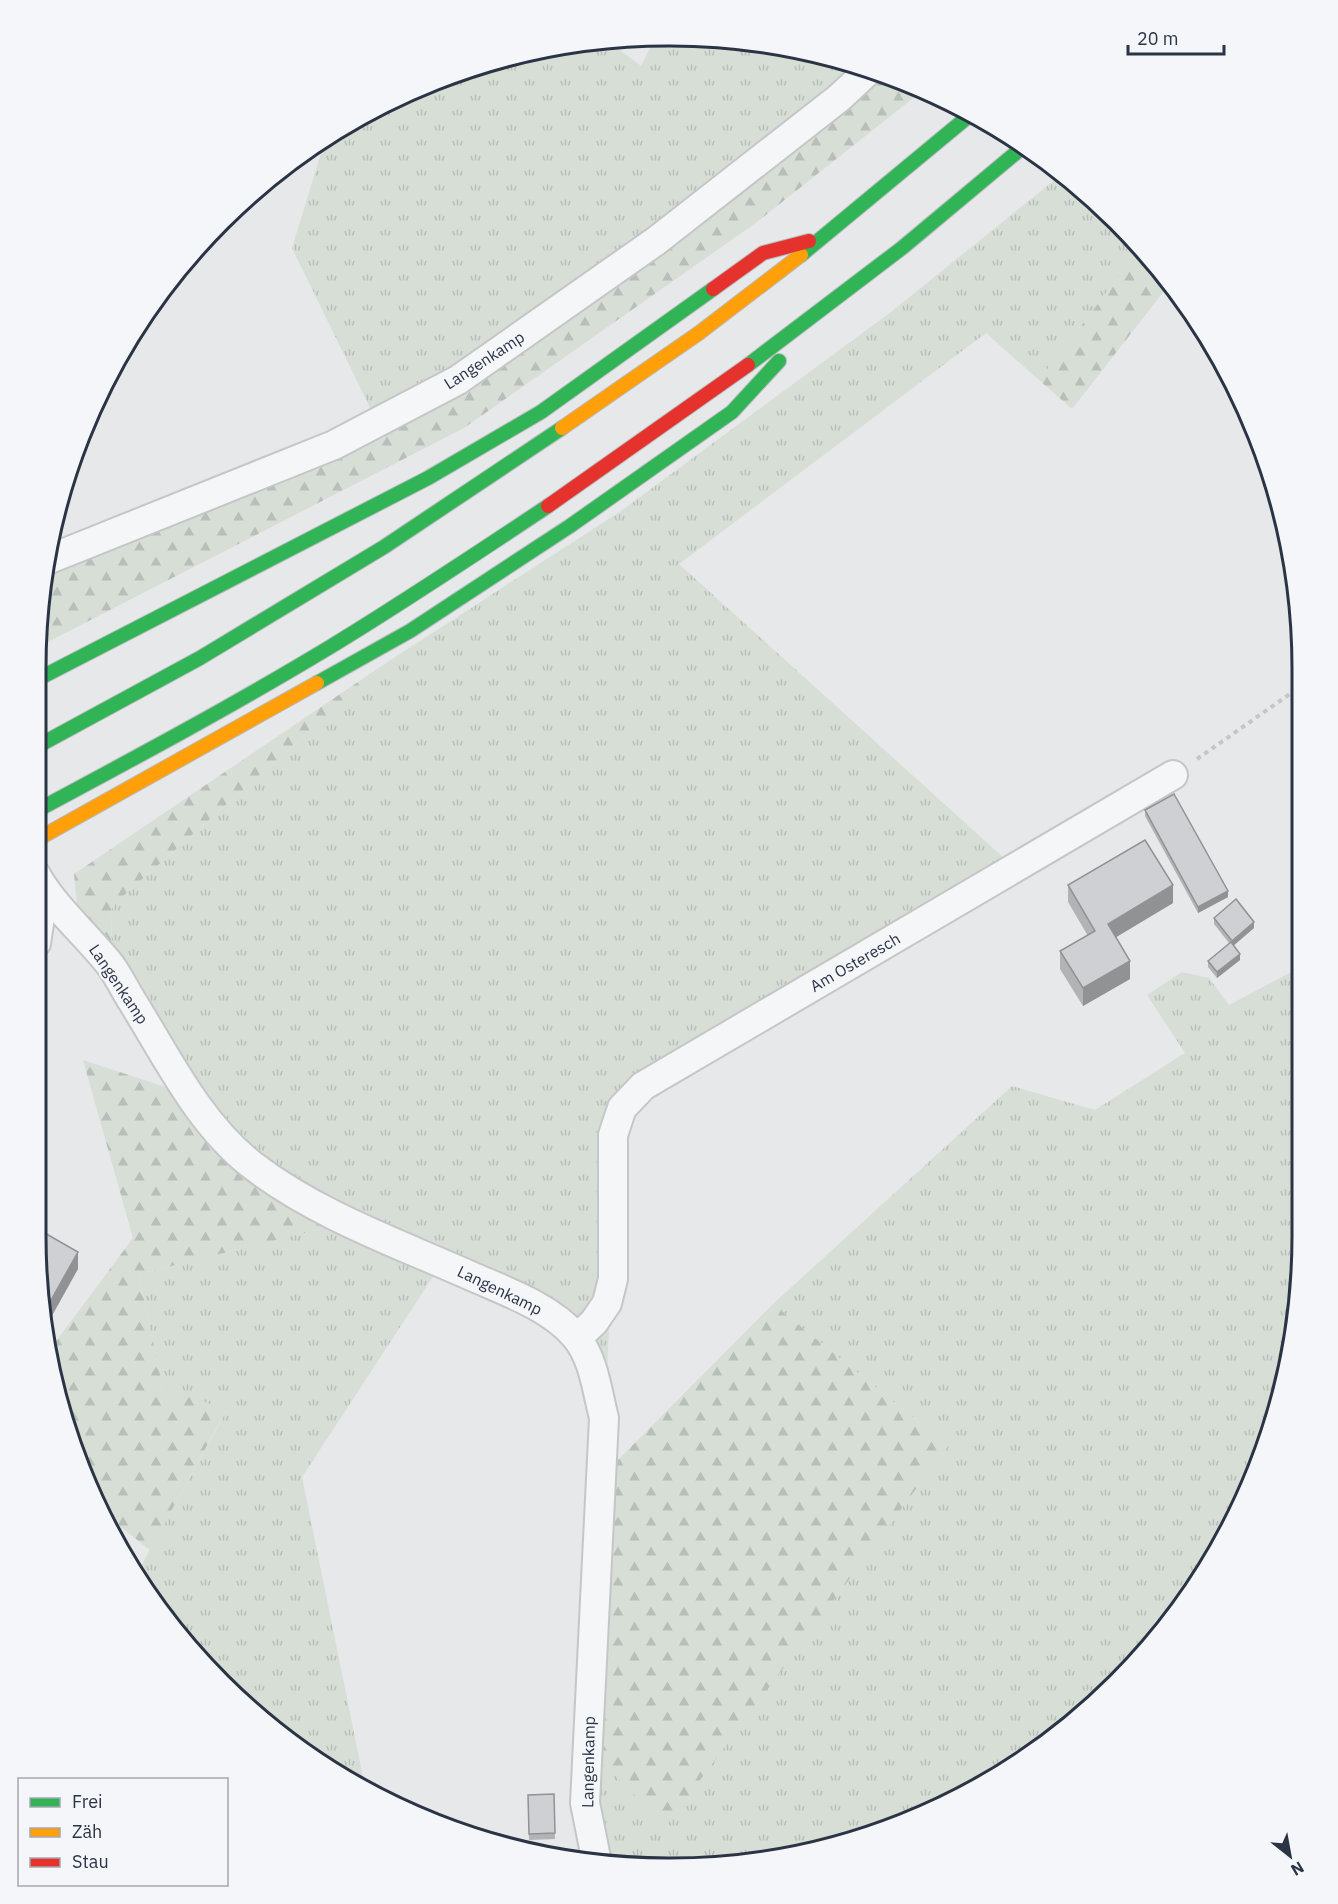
<svg xmlns="http://www.w3.org/2000/svg" width="1338" height="1904" font-family="'IBM Plex Sans',sans-serif">
	<style>
		.grass { fill: url(#grass-tufts) }
		.forest { fill: url(#forest-firs) }
		.lines { fill: none; stroke-linecap: round; stroke-linejoin: round }
		.street-casing { stroke: #c4c6c8; stroke-width: 32 }
		.fast-casing { stroke: #b8bbbf; stroke-width: 16 }
		.slow-casing { stroke: #b8bbbf; stroke-width: 16 }
		.jam-casing { stroke: #b8bbbf; stroke-width: 16 }
		.path { stroke: #c5c6ca; stroke-width: 4; stroke-dasharray: 4.5 4.5; stroke-linecap: butt }
		.street { stroke: #f5f6f7; stroke-width: 28 }
		.fast { stroke: #30b455; stroke-width: 14 }
		.slow { stroke: #ff9f0a; stroke-width: 14 }
		.jam { stroke: #e5322d; stroke-width: 14 }
		.wall { fill: #b1b3b5 }
		.shaded-wall { fill: #909294 }
		.building { fill: #ced0d3; stroke: #909294; stroke-width: 1.5 }
		.labels { text-anchor: middle; dominant-baseline: central; stroke-width: 4.5; stroke-linejoin: round; paint-order: stroke }
		.street-label { font-size: 16px; fill: #2b3445; stroke: #f4f6f9 }
		.rim { fill: none; stroke: #2b3445; stroke-width: 3 }
	</style>
	<defs>
		<pattern id="grass-tufts" width="24" height="20" patternUnits="userSpaceOnUse" patternTransform="scale(1.5)"><rect width="24" height="20" fill="#d6ded6"/><path d="M3 7l-1-3M5 7V3M7 7l1-3M15 17l-1-3M17 17v-4M19 17l1-3" fill="none" stroke="#b8bfb9"/></pattern>
		<pattern id="forest-firs" width="22" height="20" patternUnits="userSpaceOnUse" patternTransform="scale(1.5)"><rect width="22" height="20" fill="#d6ded6"/><path d="M5 1l3.5 6h-7zM16 11l3.5 6h-7z" fill="#b8bfb9"/></pattern>
	</defs>
	<rect width="100%" height="100%" fill="#e6e8ea"/>
	<g class="grass">
		<polygon points="710,37 832,57 868,71 839,98 377,422 292,248 325,140 352,121 465,70 586,41 608,41 641,66 655,39"/>
		<polygon points="1062,174 1141,248 1039,380 986,333 679,564 1015,868 622,1108 604,1418 577,1338 442,1263 302,1477 365,1787 318,1762 252,1711 143,1586 136,1575 227,1410 163,1390 139,1274 347,1222 251,1164 111,967 112,906 386,663 621,511 891,312"/>
		<polygon points="1299,968 1301,1276 1281,1398 1237,1515 1171,1620 1087,1711 949,1803 833,1846 752,1863 597,1863 587,1748 666,1825 948,1446 773,1304 1012,1086 1095,1110 1185,1053 1147,995 1182,972 1209,978 1229,1005"/>
	</g>
	<g class="forest">
		<polygon points="868,71 922,91 757,222 464,428 38,647 46,570 458,380"/>
		<polygon points="1141,248 1168,286 1072,409 1039,380"/>
		<polygon points="386,663 112,906 111,967 79,928 74,874"/>
		<polygon points="83,1060 190,1095 218,1132 348,1222 139,1274 163,1389 227,1409 150,1550 99,1510 58,1399 51,1348 133,1238"/>
		<polygon points="773,1304 948,1446 666,1826 587,1748 601,1477"/>
	</g>
	<g class="lines">
		<defs>
			<g id="street">
				<polyline points="47,560 334,445 458,380 656,241 839,98 868,71"/>
				<path d="M36 875C54 908 88 936 111 966 119 977 125 990 132 1001 167 1057 199 1124 252 1165 317 1215 397 1243 471 1276 505 1291 551 1307 576 1337 594 1359 597 1391 604 1418L585 1803 597 1863"/>
				<polyline points="36,943 44,891"/>
				<polyline points="577,1338 594,1322 607,1303 613,1279 613,1135 622,1108 643,1086 1173,775"/>
			</g>
			<g id="fast">
				<polyline points="801,255 970,115"/>
				<polyline points="748,365 902,248 1023,147"/>
				<polyline points="36,680 428,478 541,412 713,289"/>
				<polyline points="317,683 410,631 570,526 732,412 779,361"/>
				<polyline points="36,747 200,658 384,547 562,428"/>
				<path d="M36 811C135 758 234 705 330 647 404 602 476 554 548 506"/>
			</g>
			<g id="slow">
				<polyline points="562,428 699,333 801,255"/>
				<polyline points="36,840 317,683"/>
			</g>
			<g id="jam">
				<polyline points="713,289 763,253 809,241"/>
				<polyline points="548,506 748,365"/>
			</g>
		</defs>
		<use href="#street" class="street-casing"/>
		<use href="#fast" class="fast-casing"/>
		<use href="#slow" class="slow-casing"/>
		<use href="#jam" class="jam-casing"/>
		<polyline class="path" points="1197,759 1297,689"/>
		<use href="#street" class="street"/>
		<use href="#fast" class="fast"/>
		<use href="#slow" class="slow"/>
		<use href="#jam" class="jam"/>
	</g>
	<g class="wall">
		<polygon points="1145,810 1228,897 1198,913 1145,816"/>
		<polygon points="1068,885 1173,903 1116,937 1130,979 1083,1006 1060,969 1060,951 1088,936 1068,902"/>
		<polygon points="1214,918 1254,928 1233,945 1240,960 1217,978 1208,967 1208,961 1229,943 1214,924"/>
		<polygon points="554,1794 555,1839 529,1840 528,1795"/>
	</g>
	<g class="shaded-wall">
		<polygon points="1173,885 1173,903 1108,942 1108,924"/>
		<polygon points="1228,891 1228,897 1198,913 1198,907"/>
		<polygon points="1254,922 1254,928 1232,947 1232,941"/>
		<polygon points="1240,954 1240,960 1217,978 1217,972"/>
		<polygon points="1130,961 1130,979 1083,1006 1083,988"/>
		<polygon points="78,1252 78,1269 48,1323 46,1309"/>
	</g>
	<g class="building">
		<polygon points="1174,794 1228,891 1198,907 1145,810"/>
		<polygon points="1145,840 1173,885 1108,924 1130,961 1083,988 1060,951 1095,931 1068,885"/>
		<polygon points="1236,899 1254,922 1232,941 1214,918"/>
		<polygon points="1231,942 1240,954 1217,972 1208,961"/>
		<polygon points="36,1228 78,1252 46,1309 36,1235"/>
		<polygon points="554,1794 555,1833 529,1834 528,1795"/>
		<polygon points="444,1818 509,1837 508,1842 442,1824"/>
	</g>
	<g class="labels">
		<g class="street-label">
			<text transform="translate(484 360) rotate(-33)">Langenkamp</text>
			<text transform="translate(855 962) rotate(-30)">Am Osteresch</text>
			<text transform="translate(119 984) rotate(56)">Langenkamp</text>
			<text transform="translate(500 1290) rotate(26)">Langenkamp</text>
			<text transform="translate(588 1762) rotate(-89)">Langenkamp</text>
		</g>
	</g>
	<path d="M0 0H1338V1904H0ZM668 46H670A622 622 0 0 1 1292 668V1236A622 622 0 0 1 670 1858H668A622 622 0 0 1 46 1236V668A622 622 0 0 1 668 46Z" fill="#f4f6f9" fill-rule="evenodd"/>
	<path class="rim" d="M668 46H670A622 622 0 0 1 1292 668V1236A622 622 0 0 1 670 1858H668A622 622 0 0 1 46 1236V668A622 622 0 0 1 668 46Z"/>
	<rect x="18" y="1778" width="210" height="108" fill="#f4f6f9" stroke="#a4a8b1" stroke-width="1.5"/>
	<rect x="30" y="1798" width="30" height="9" fill="#30b455" stroke="#a4a8b1" stroke-width="1.5"/>
	<text x="72" y="1808" font-size="18" fill="#2b3445">Frei</text>
	<rect x="30" y="1828" width="30" height="9" fill="#ff9f0a" stroke="#a4a8b1" stroke-width="1.5"/>
	<text x="72" y="1838" font-size="18" fill="#2b3445">Zäh</text>
	<rect x="30" y="1858" width="30" height="9" fill="#e5322d" stroke="#a4a8b1" stroke-width="1.5"/>
	<text x="72" y="1868" font-size="18" fill="#2b3445">Stau</text>
	<g transform="translate(1290 1856) rotate(149)" stroke="#f4f6f9" stroke-width="4.5" paint-order="stroke">
	<path d="M0-4.5L10 22L0 15L-10 22Z" fill="#2b3445"/>
	<text y="-9" font-size="16" font-weight="bold" text-anchor="middle" fill="#2b3445">N</text>
	</g>
	<path d="M1128 45v9h96v-9" fill="none" stroke="#2b3445" stroke-width="3"/>
	<text x="1137" y="45" font-size="18" fill="#2b3445" stroke="#f4f6f9" stroke-width="4.5" paint-order="stroke">20 m</text>
</svg>
